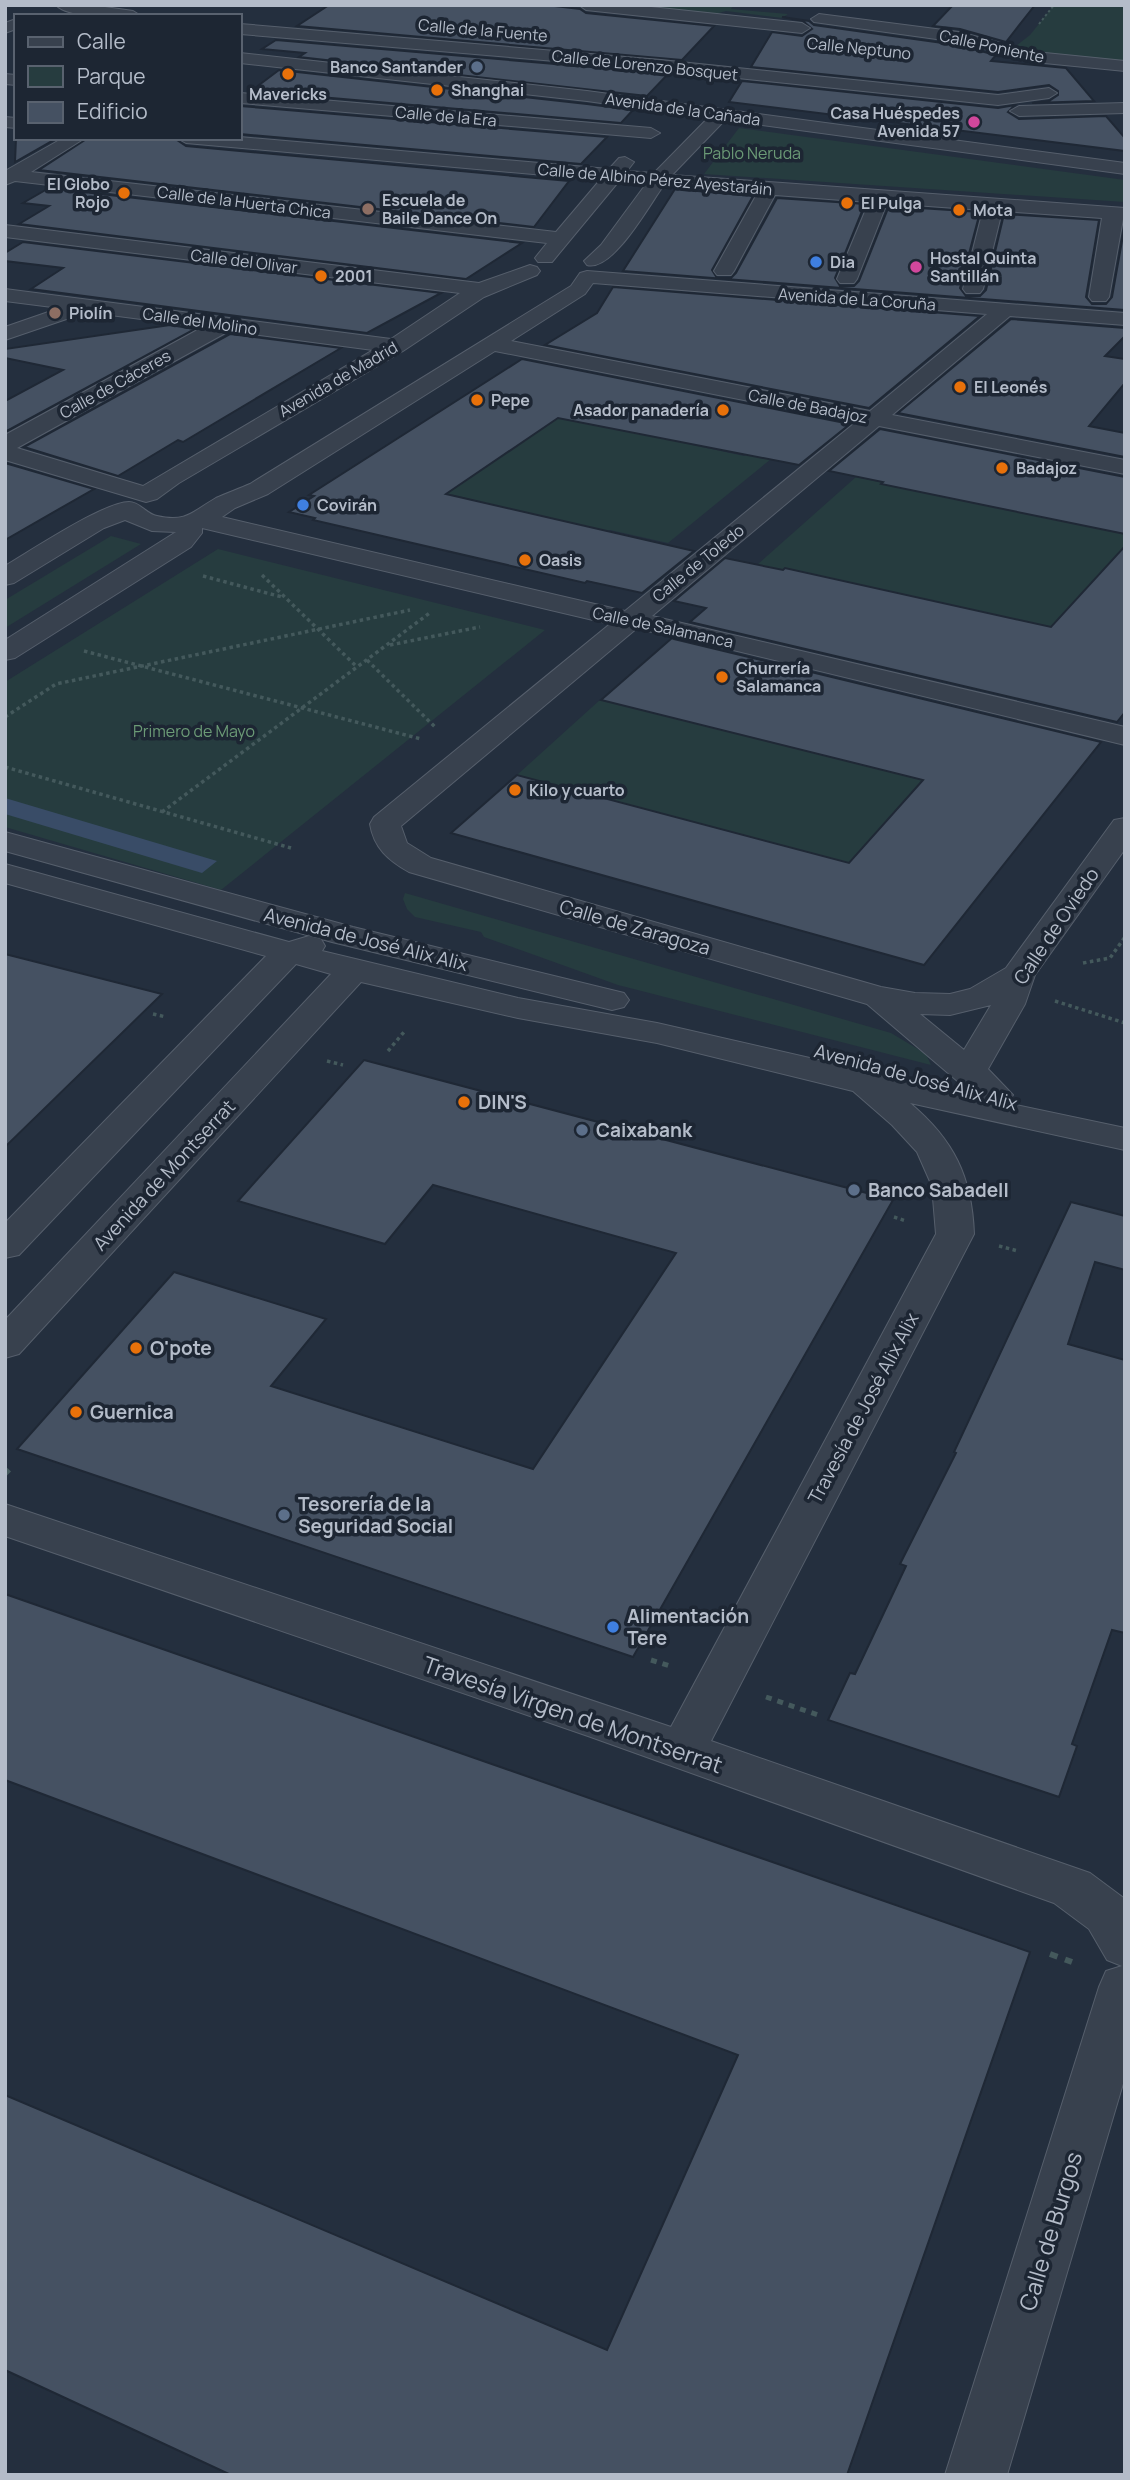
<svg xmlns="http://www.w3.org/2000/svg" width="1130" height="2480" font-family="Manrope,sans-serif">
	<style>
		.green { fill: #263c3f }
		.water { fill: #394c67 }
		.building { fill: #455162; stroke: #1f2835; stroke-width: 2 }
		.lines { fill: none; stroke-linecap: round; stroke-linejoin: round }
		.minor-casing { stroke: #565f6c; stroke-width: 2 }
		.path-far3 { stroke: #44595c; stroke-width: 2; stroke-dasharray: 2.5 2.5; stroke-linecap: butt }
		.path-far2 { stroke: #44595c; stroke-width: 3.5; stroke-dasharray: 3.5 3.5; stroke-linecap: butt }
		.path-far1 { stroke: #44595c; stroke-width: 5; stroke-dasharray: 6 6; stroke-linecap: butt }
		.path { stroke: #44595c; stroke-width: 6; stroke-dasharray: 8 8; stroke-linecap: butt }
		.minor { fill: #38414e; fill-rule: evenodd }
		.service-dot { fill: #5c6f8a; stroke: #1d2633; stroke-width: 2.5 }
		.food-dot { fill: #e8710a; stroke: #1d2633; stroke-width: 2.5 }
		.hotel-dot { fill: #d1479c; stroke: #1d2633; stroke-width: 2.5 }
		.education-dot { fill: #8d6e63; stroke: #1d2633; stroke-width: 2.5 }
		.shop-dot { fill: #3f7fe0; stroke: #1d2633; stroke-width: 2.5 }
		.labels { text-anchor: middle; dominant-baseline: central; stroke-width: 7; stroke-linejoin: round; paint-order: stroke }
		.far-street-label { font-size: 16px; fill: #b4bcc9; stroke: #1d2633 }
		.far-poi-label { font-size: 16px; font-weight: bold; fill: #b4bcc9; stroke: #1d2633; text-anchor: start }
		.far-park-label { font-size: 16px; fill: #6b9a76; stroke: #1d2633 }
		.street-label { font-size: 19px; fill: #b4bcc9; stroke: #1d2633 }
		.poi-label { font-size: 19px; font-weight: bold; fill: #b4bcc9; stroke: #1d2633; text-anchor: start }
		.near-street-label { font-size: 23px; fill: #b4bcc9; stroke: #1d2633 }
	</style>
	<rect width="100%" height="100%" fill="#242f3e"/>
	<g class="green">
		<polygon points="631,5 734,5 731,9 788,14 782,18 726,11 711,15"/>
		<polygon points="1054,5 1125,5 1125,61 1037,52 1016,46 1030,35"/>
		<polygon points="739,128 1125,180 1125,202 704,174"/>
		<polygon points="554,415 744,456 747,454 771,459 668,543 610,530 607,532 453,495 439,495 468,479"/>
		<polygon points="856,477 1125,534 1125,546 1055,631 757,565"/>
		<polygon points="111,536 141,544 5,628 5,600"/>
		<polygon points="218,549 545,630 221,890 5,827 5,682"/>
		<polygon points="601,699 923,780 849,863 517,775"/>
		<polygon points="405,893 891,1033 926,1054 931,1065 618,985 484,937 481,932 415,917 407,909 403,899"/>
	</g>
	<polygon class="water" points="5,798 217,861 202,873 5,814"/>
	<g class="building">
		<polygon points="329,5 546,5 580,9 586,13 714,26 682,60 297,26"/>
		<polygon points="953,5 1035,5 1006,42 960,29 933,26"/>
		<polygon points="782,17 809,21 814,25 957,45 996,55 991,61 1066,68 1094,101 1032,103 1049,101 1058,95 1058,91 1049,85 998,92 751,67 772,32 802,36 812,29 803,21"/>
		<polygon points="276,40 661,73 669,73 647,96 299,57 305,53 262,49"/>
		<polygon points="279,70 587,104 633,110 621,123 251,91"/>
		<polygon points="742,81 998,108 1015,105 1008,112 1019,119 1106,116 1125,138 1125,151 729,102"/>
		<polygon points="240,106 607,137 581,164 240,134"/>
		<polygon points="16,138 57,138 15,162"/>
		<polygon points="88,138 174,138 186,146 569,181 534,227 39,170"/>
		<polygon points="49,188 522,243 466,279 19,224 49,206 23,203"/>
		<polygon points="675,189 753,196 712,270 717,278 731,278 736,273 777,198 865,204 835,278 840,286 854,286 859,281 889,206 980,212 960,288 966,296 980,296 986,290 1004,214 1099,220 1086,297 1092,304 1106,304 1112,297 1125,224 1125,310 623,271"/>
		<polygon points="23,242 441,293 367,333 31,289 63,268 5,261 5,253"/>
		<polygon points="613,287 980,316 869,408 545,345 597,313"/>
		<polygon points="1011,319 1125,328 1125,336 1105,356 1125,359 1125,383 1089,426 1125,433 1125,457 898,413"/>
		<polygon points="170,325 195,329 5,432 5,401 63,370 5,358 5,349"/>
		<polygon points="230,334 341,348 183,442 178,440 118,476 24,447"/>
		<polygon points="522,359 850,424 799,465 558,418 446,494 694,551 642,593 587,581 585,583 313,520 315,518 289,512 314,496 309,495"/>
		<polygon points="880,429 1125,477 1125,534 881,484 883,482 829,471"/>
		<polygon points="5,463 94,489 5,540"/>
		<polygon points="1125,546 1125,712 1117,722 690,622 706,608 674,601 725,558 783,570 785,568 1051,627"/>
		<polygon points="672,638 674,639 1101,742 924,965 451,833 517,775 849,863 923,780 601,700"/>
		<polygon points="5,954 162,994 5,1147"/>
		<polygon points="364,1060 893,1200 633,1657 17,1449 174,1272 326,1319 271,1386 533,1469 676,1253 433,1185 385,1244 238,1201"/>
		<polygon points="1071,1202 1125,1216 1125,1270 1095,1262 1068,1344 1125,1360 1125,1633 1112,1630 1072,1744 1077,1746 1059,1797 828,1720 850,1673 855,1674 906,1566 900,1564 956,1453 954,1452"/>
		<polygon points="5,1594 1030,1952 847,2475 231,2475 5,2370 5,2095 607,2350 738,2055 5,1780"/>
	</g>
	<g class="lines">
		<defs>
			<g id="minor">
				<path d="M91 5 133 11 141 16C121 16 71 19 57 6Z"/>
				<polygon points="579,5 632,5 802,23 810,28 802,33 586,10"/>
				<polygon points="819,14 959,32 1035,52 1125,61 1125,71 1034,62 958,42 814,22 811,19"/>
				<polygon points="16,19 16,29 5,33 5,23"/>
				<polygon points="240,24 661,60 998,95 1049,88 1057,93 1049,98 998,105 661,70 240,34"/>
				<path d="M240 53 587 91 1125 163V174L725 120 672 175 1125 208 1109 297 1106 301H1092L1089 297 1102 218 1002 211 983 289 980 293H966L963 289 983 210 887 203 857 279 854 283H840L837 279 869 202 775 195 734 271 731 275H717L714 271 757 194 664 185C649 205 613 272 587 265L584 261 601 245 646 184 619 181 552 262H538L535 258 547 243 15 181 5 185V171L63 138H85L31 172 556 232 600 180 186 143 177 138 240 137 609 169 619 158 625 157 634 162 627 171 654 173 708 118 587 101 240 63Z"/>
				<polygon points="5,74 16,75 16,85 5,84"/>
				<polygon points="240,93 651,128 660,133 651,138 240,103"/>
				<polygon points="1125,103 1125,113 1019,116 1010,111 1019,106"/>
				<polygon points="5,117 16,118 16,128 5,127"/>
				<path d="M5 225 479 283 530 265 537 267 540 271 537 275 484 297 403 351 179 483 157 499 146 502 5 460V435L203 327 87 312 5 340V327L60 308 5 301V289L391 339 460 293 5 237ZM229 331 373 350 143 486 17 448Z"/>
				<path d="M587 271 1125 313V325L1010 316 892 415 1125 460V474L879 426 652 616 1125 727V745L675 636 636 629 401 826 407 843 431 858 881 987 915 993 950 994 970 989 1006 968 1114 820 1125 818V849L1035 975 1025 1004 988 1069 1013 1095 1007 1103 1125 1128V1150L910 1103C954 1140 972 1177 974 1234L711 1741 1090 1873 1125 1899V2077L1007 2475H945L1099 1987 1106 1971 1122 1966 1107 1960 1089 1929 1054 1903 588 1736 5 1536V1504L671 1727 936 1234 932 1186 917 1152 892 1125 853 1091 657 1043 518 1018 361 982 19 1354 5 1358V1320L331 974 296 964 19 1255 5 1258V1223L266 956 5 883V864L289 942 309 936 321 939 325 946 322 951 518 998 657 1023 975 1096 867 1004 409 872C388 860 374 848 370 824L374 817 610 624 202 528V533L191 547 15 658 5 660V640L176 532 152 531 125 520 104 528 14 583 5 585V566C30 551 104 502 129 502 140 502 146 514 157 516 187 523 193 511 216 498 227 493 239 489 250 484L571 286 580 273ZM593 283 987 314 870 411 511 341 585 294ZM495 351 856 422 625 611 222 517 235 508 268 494ZM991 1005 964 1050 920 1014 950 1015Z"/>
				<polygon points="5,832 353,927 624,993 629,1000 624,1007 612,1010 332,942 5,851"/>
			</g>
		</defs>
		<use href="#minor" class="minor-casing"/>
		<polyline class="path-far3" points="1039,24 1054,5"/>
		<g class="path-far2">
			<polyline points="262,575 357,667"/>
			<polyline points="203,576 282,597"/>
			<polyline points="390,645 480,627"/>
			<polyline points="84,651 421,739"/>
			<polyline points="367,660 435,727"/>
			<polyline points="5,717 56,684 410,610"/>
			<polyline points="5,767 291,848"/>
			<polyline points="162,812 431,612"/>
			<polyline points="1083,963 1110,958 1125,937"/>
			<polyline points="1055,1001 1125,1023"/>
			<polyline points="153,1014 166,1017"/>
			<polyline points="388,1051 404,1032"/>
			<polyline points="327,1061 343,1065"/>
			<polyline points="894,1217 906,1221"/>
			<polyline points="999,1246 1018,1251"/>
		</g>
		<g class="path-far1">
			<polyline points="5,1474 12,1467"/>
			<polyline points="651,1660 670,1666"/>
			<polyline points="766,1697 818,1715"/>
		</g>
		<polyline class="path" points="1050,1954 1072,1962"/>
		<use href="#minor" class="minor"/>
	</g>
	<g class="service-dot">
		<circle cx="477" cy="67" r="7"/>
		<circle cx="582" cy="1130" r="7"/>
		<circle cx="854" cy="1190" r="7"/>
		<circle cx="284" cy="1515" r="7"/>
	</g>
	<g class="food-dot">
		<circle cx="288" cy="74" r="7"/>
		<circle cx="437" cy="90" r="7"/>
		<circle cx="124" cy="193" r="7"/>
		<circle cx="847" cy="203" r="7"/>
		<circle cx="959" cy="210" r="7"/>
		<circle cx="321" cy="276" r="7"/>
		<circle cx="960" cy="387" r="7"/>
		<circle cx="477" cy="400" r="7"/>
		<circle cx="723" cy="410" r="7"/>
		<circle cx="1002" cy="468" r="7"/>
		<circle cx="525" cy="560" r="7"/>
		<circle cx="722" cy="677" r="7"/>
		<circle cx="515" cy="790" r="7"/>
		<circle cx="464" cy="1102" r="7"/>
		<circle cx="136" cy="1348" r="7"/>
		<circle cx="76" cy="1412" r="7"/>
	</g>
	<g class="hotel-dot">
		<circle cx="974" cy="122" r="7"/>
		<circle cx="916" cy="267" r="7"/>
	</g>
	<g class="education-dot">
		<circle cx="368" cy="209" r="7"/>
		<circle cx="55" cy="313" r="7"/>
	</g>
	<g class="shop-dot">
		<circle cx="816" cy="262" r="7"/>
		<circle cx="303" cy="505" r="7"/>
		<circle cx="613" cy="1627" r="7"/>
	</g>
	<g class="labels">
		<g class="far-street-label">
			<text transform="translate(483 30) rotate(5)">Calle de la Fuente</text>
			<text transform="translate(992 46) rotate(12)">Calle Poniente</text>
			<text transform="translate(859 48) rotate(6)">Calle Neptuno</text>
			<text transform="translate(645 65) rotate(6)">Calle de Lorenzo Bosquet</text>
			<text transform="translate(683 109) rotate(8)">Avenida de la Cañada</text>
			<text transform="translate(446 116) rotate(5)">Calle de la Era</text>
			<text transform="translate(655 179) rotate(5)">Calle de Albino Pérez Ayestaráin</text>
			<text transform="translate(244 202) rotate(7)">Calle de la Huerta Chica</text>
			<text transform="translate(244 261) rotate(7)">Calle del Olivar</text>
			<text transform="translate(857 299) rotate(4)">Avenida de La Coruña</text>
			<text transform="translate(200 321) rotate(8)">Calle del Molino</text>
			<text transform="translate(338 379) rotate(-30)">Avenida de Madrid</text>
			<text transform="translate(115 384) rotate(-29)">Calle de Cáceres</text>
			<text transform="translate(808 406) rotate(11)">Calle de Badajoz</text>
			<text transform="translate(698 563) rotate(-39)">Calle de Toledo</text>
			<text transform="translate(663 627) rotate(12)">Calle de Salamanca</text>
		</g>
		<g class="far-poi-label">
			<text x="463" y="67" text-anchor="end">Banco Santander</text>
			<text x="451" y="90">Shanghai</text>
			<text x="288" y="94" text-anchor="middle">Mavericks</text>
			<text x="960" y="113" text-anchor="end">Casa Huéspedes<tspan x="960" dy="18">Avenida 57</tspan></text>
			<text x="110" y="184" text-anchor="end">El Globo<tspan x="110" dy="18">Rojo</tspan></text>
			<text x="382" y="200">Escuela de<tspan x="382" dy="18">Baile Dance On</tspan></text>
			<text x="861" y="203">El Pulga</text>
			<text x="973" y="210">Mota</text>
			<text x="930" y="258">Hostal Quinta<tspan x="930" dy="18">Santillán</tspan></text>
			<text x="830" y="262">Dia</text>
			<text x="335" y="276">2001</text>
			<text x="69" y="313">Piolín</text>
			<text x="974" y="387">El Leonés</text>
			<text x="491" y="400">Pepe</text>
			<text x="709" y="410" text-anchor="end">Asador panadería</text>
			<text x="1016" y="468">Badajoz</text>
			<text x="317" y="505">Covirán</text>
			<text x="539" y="560">Oasis</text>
			<text x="736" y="668">Churrería<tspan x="736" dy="18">Salamanca</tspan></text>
			<text x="529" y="790">Kilo y cuarto</text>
		</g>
		<g class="far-park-label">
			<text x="752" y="153">Pablo Neruda</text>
			<text x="194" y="731">Primero de Mayo</text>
		</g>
		<g class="street-label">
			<text transform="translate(1056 926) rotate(-56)">Calle de Oviedo</text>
			<text transform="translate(635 927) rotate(16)">Calle de Zaragoza</text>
			<text transform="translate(366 939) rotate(14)">Avenida de José Alix Alix</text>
			<text transform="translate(916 1077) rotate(15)">Avenida de José Alix Alix</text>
			<text transform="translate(164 1175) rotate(-47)">Avenida de Montserrat</text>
			<text transform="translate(863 1408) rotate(-62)">Travesía de José Alix Alix</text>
		</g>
		<g class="poi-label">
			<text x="478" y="1102">DIN'S</text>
			<text x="596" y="1130">Caixabank</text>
			<text x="868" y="1190">Banco Sabadell</text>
			<text x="150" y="1348">O'pote</text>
			<text x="90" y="1412">Guernica</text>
			<text x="298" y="1504">Tesorería de la<tspan x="298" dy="22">Seguridad Social</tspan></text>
			<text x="627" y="1616">Alimentación<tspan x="627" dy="22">Tere</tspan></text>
		</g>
		<g class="near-street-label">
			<text transform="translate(573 1714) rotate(19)">Travesía Virgen de Montserrat</text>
			<text transform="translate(1050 2231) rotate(-73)">Calle de Burgos</text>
		</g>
	</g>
	<rect width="1130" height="2480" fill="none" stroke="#b4bcc9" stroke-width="14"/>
	<rect x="14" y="14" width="228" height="126" fill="#1d2633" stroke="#59626f" stroke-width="2"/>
	<rect x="28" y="37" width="35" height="10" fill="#38414e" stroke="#59626f" stroke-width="2"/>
	<text x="77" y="49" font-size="21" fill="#b4bcc9">Calle</text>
	<rect x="28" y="66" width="35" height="21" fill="#263c3f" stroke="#59626f" stroke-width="2"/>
	<text x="77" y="84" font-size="21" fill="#b4bcc9">Parque</text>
	<rect x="28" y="102" width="35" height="21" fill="#455162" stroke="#59626f" stroke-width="2"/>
	<text x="77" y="119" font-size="21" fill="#b4bcc9">Edificio</text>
</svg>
